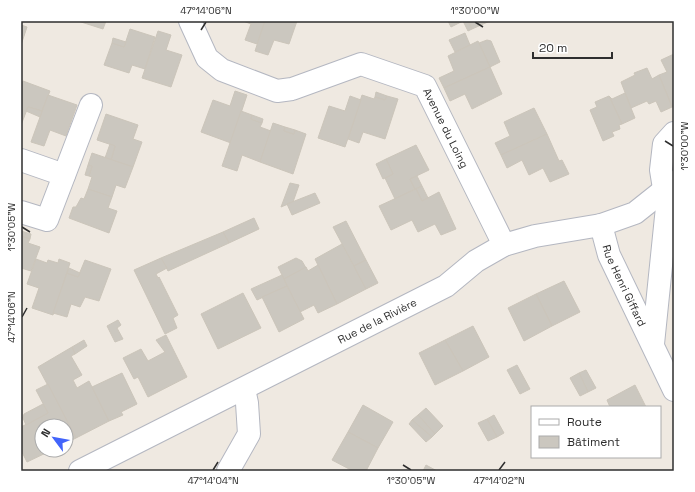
<svg xmlns="http://www.w3.org/2000/svg" width="695" height="492" font-family="'Space Grotesk',sans-serif">
	<style>
		.building { fill: #cbc7bf; stroke: #cbc5ba }
		.lines { fill: none; stroke-linecap: round; stroke-linejoin: round }
		.street-casing { stroke: #b4b7c1; stroke-width: 24 }
		.street { stroke: #fff; stroke-width: 22 }
		.ticks { fill: none; stroke: #2e2e2e; stroke-width: 1.5 }
		.labels { text-anchor: middle; dominant-baseline: central; stroke-width: 3.5; stroke-linejoin: round; paint-order: stroke }
		.street-label { font-size: 11px; fill: #2e2e2e; stroke: #fff }
		.neatline { fill: none; stroke: #2e2e2e; stroke-width: 1.5 }
		.ticks-label { font-size: 10px; text-anchor: middle; fill: #2e2e2e }
	</style>
	<rect width="100%" height="100%" fill="#efe9e1"/>
	<g class="building">
		<polygon points="78,21 106,21 103,29"/>
		<polygon points="243,21 265,21 257,44 245,40 251,24"/>
		<polygon points="265,21 297,21 289,44 274,40 268,55 255,51"/>
		<polygon points="448,21 463,21 451,27"/>
		<polygon points="463,21 468,21 472,29 468,31"/>
		<polygon points="468,21 490,21 472,29"/>
		<polygon points="21,25 27,27 21,45"/>
		<polygon points="130,29 155,37 145,69 132,65 129,73 104,65 112,43 124,47"/>
		<polygon points="158,31 171,35 166,50 182,55 171,87 142,78"/>
		<polygon points="465,33 470,45 455,52 449,40"/>
		<polygon points="113,38 126,42 124,47 112,43"/>
		<polygon points="487,40 491,41 500,62 490,67 479,43"/>
		<polygon points="478,41 490,67 444,88 439,78 454,71 448,56"/>
		<polygon points="674,54 674,107 672,107 659,75 667,72 661,60"/>
		<polygon points="490,67 502,94 472,109 465,94 450,101 444,88"/>
		<polygon points="647,68 652,79 659,75 672,107 661,112 656,101 649,104 647,101 631,108 621,82 635,75 634,73"/>
		<polygon points="23,81 50,91 42,111 28,107 21,125 21,87"/>
		<polygon points="235,91 247,95 231,143 201,132 213,100 230,106"/>
		<polygon points="376,92 387,96 385,100 375,97"/>
		<polygon points="625,93 635,118 622,124 609,96 612,99"/>
		<polygon points="48,95 77,105 66,136 50,130 44,146 31,142"/>
		<polygon points="362,95 374,99 375,97 385,100 387,96 398,99 385,139 363,132 359,143 348,139"/>
		<polygon points="350,96 361,100 345,147 318,138 329,106 345,111"/>
		<polygon points="609,96 622,124 619,125 620,129 612,132 614,136 603,141 590,110 597,107 595,102"/>
		<polygon points="28,107 42,111 40,117 26,111"/>
		<polygon points="534,108 547,134 501,155 495,143 510,136 504,122"/>
		<polygon points="241,111 252,115 251,119 262,123 260,127 271,131 260,162 242,155 237,171 222,166"/>
		<polygon points="106,114 138,125 133,139 142,142 133,167 111,160 115,146 97,140"/>
		<polygon points="252,115 263,119 262,123 251,119"/>
		<polygon points="273,123 285,127 284,131 294,134 295,130 306,134 293,174 260,162"/>
		<polygon points="285,127 295,130 294,134 284,131"/>
		<polygon points="547,134 559,161 562,160 569,174 550,182 543,168 529,175 522,160 507,168 501,155"/>
		<polygon points="110,144 115,146 111,160 105,158"/>
		<polygon points="416,145 429,170 410,179 415,189 395,199 385,178 393,174 386,159"/>
		<polygon points="92,153 133,167 125,188 116,185 112,197 88,189 92,177 89,176 92,166 88,165"/>
		<polygon points="386,159 393,174 383,179 376,164"/>
		<polygon points="88,165 92,166 89,176 85,175"/>
		<polygon points="417,176 422,186 415,189 410,179"/>
		<polygon points="290,183 299,185 293,202 281,207"/>
		<polygon points="422,186 428,198 422,201 416,189"/>
		<polygon points="88,189 112,197 108,208 117,211 109,233 69,218 73,207 76,207 81,198 84,199"/>
		<polygon points="416,189 422,201 439,192 456,229 441,235 435,224 418,232 412,220 391,230 379,206"/>
		<polygon points="315,193 320,203 292,215 287,204"/>
		<polygon points="254,218 259,229 229,243 223,232"/>
		<polygon points="346,221 366,260 354,266 333,227"/>
		<polygon points="21,231 31,234 30,239 21,236"/>
		<polygon points="223,232 229,243 168,271 161,258"/>
		<polygon points="21,236 30,239 28,243 40,247 31,271 21,268"/>
		<polygon points="342,244 366,289 337,304 315,259"/>
		<polygon points="161,258 167,268 156,274 158,278 159,277 178,315 173,318 177,328 165,334 134,270"/>
		<polygon points="296,258 302,261 306,268 284,279 278,267"/>
		<polygon points="36,259 47,263 48,260 58,263 59,259 70,263 53,315 32,308 39,288 27,284"/>
		<polygon points="85,260 111,269 99,301 85,297 80,307 71,304 67,317 53,313 67,273 78,277"/>
		<polygon points="366,260 378,283 366,289 354,266"/>
		<polygon points="318,265 337,304 318,313 314,305 300,312 284,279 306,267 308,271"/>
		<polygon points="69,268 80,273 78,277 67,273"/>
		<polygon points="282,275 287,286 257,300 251,289"/>
		<polygon points="564,281 580,312 552,326 536,294"/>
		<polygon points="287,286 304,319 279,332 262,297"/>
		<polygon points="243,293 261,328 218,349 201,314"/>
		<polygon points="536,294 552,326 524,341 508,308"/>
		<polygon points="118,320 121,325 117,328 123,339 115,342 107,326"/>
		<polygon points="473,326 489,357 463,371 445,340"/>
		<polygon points="166,335 187,377 148,397 138,377 134,379 123,358 141,349 148,361 165,352 156,340"/>
		<polygon points="84,340 87,346 75,354 72,347"/>
		<polygon points="445,340 463,371 435,385 419,353"/>
		<polygon points="72,347 75,354 71,356 82,375 73,380 77,388 89,381 109,421 76,438 38,367"/>
		<polygon points="517,365 530,389 520,394 507,370"/>
		<polygon points="586,370 596,388 588,392 579,373"/>
		<polygon points="122,373 137,404 121,412 123,415 109,421 92,387"/>
		<polygon points="579,373 588,392 580,396 570,378"/>
		<polygon points="48,384 76,438 66,443 66,426 42,426 42,450 52,450 27,462 21,450 21,427 48,413 36,390"/>
		<polygon points="635,385 646,407 610,407 607,400"/>
		<polygon points="43,404 48,413 26,425 23,418 24,414"/>
		<polygon points="363,405 393,422 378,448 348,432"/>
		<polygon points="426,408 443,426 435,434 418,415"/>
		<polygon points="418,415 435,434 432,437 412,420"/>
		<polygon points="494,415 504,433 497,437 487,419"/>
		<polygon points="487,419 497,437 488,441 478,423"/>
		<polygon points="412,420 432,437 426,442 409,424"/>
		<polygon points="348,432 378,448 366,471 353,471 332,460"/>
		<polygon points="426,465 437,471 423,471"/>
	</g>
	<g class="lines">
		<defs>
			<g id="street">
				<path id="s1" d="M190 21 207 58 222 70 277 91 292 89 361 64 425 86 504 245"/>
				<polyline points="21,160 64,175"/>
				<polyline points="21,212 47,220 91,105"/>
				<path id="s2" d="M601 225 609 255 674 390"/>
				<polyline points="653,344 667,207 661,170 664,144 674,133"/>
				<path id="s3" d="M80 471 446 286 476 261 504 245 535 236 601 225 635 213 674 182"/>
				<polyline points="228,471 249,434 247,403 244,389"/>
			</g>
		</defs>
		<use href="#street" class="street-casing"/>
		<use href="#street" class="street"/>
	</g>
	<path class="ticks" d="M475 22 483 27M201 30 206 22M665 141 673 146M22 227 30 232M22 317 27 308M403 465 411 470M213 470 218 462M499 470 505 462"/>
	<g class="labels">
		<g class="street-label">
			<text stroke="none"><textPath href="#s1" startOffset="322">Avenue du Loing</textPath></text>
			<text stroke="none"><textPath href="#s2" startOffset="65">Rue Henri Giffard</textPath></text>
			<text stroke="none"><textPath href="#s3" startOffset="333">Rue de la Rivière</textPath></text>
		</g>
	</g>
	<rect width="695" height="492" fill="none" stroke="#ffffff" stroke-width="44"/>
	<rect x="531" y="406" width="130" height="52" fill="#ffffff" stroke="#ababab"/>
	<rect x="539" y="419" width="20" height="6" fill="#ffffff" stroke="#ababab"/>
	<text x="567" y="426" font-size="12" fill="#2e2e2e">Route</text>
	<rect x="539" y="436" width="20" height="12" fill="#cbc7bf" stroke="#ababab"/>
	<text x="567" y="446" font-size="12" fill="#2e2e2e">Bâtiment</text>
	<g transform="translate(54 438) rotate(302)"><circle r="19" fill="#ffffff" stroke="#ababab"/>
	<path d="M0-3L7 15L0 10L-7 15Z" fill="#4264fb"/>
	<text y="-6" font-size="11" font-weight="bold" text-anchor="middle" fill="#2e2e2e">N</text>
	</g>
	<path d="M533 52v6h79v-6" fill="none" stroke="#2e2e2e" stroke-width="2"/>
	<text x="539" y="52" font-size="12" fill="#2e2e2e" stroke="#ffffff" stroke-width="3" paint-order="stroke">20 m</text>
	<rect x="22" y="22" width="651" height="448" class="neatline"/>
	<g class="ticks-label">
		<text x="206" y="14">47°14'06"N</text>
		<text x="475" y="14">1°30'00"W</text>
		<text transform="translate(684 146) rotate(-90)" y="4">1°30'00"W</text>
		<text transform="translate(11 227) rotate(-90)" y="4">1°30'05"W</text>
		<text transform="translate(11 317) rotate(-90)" y="4">47°14'06"N</text>
		<text x="213" y="484">47°14'04"N</text>
		<text x="411" y="484">1°30'05"W</text>
		<text x="499" y="484">47°14'02"N</text>
	</g>
</svg>
